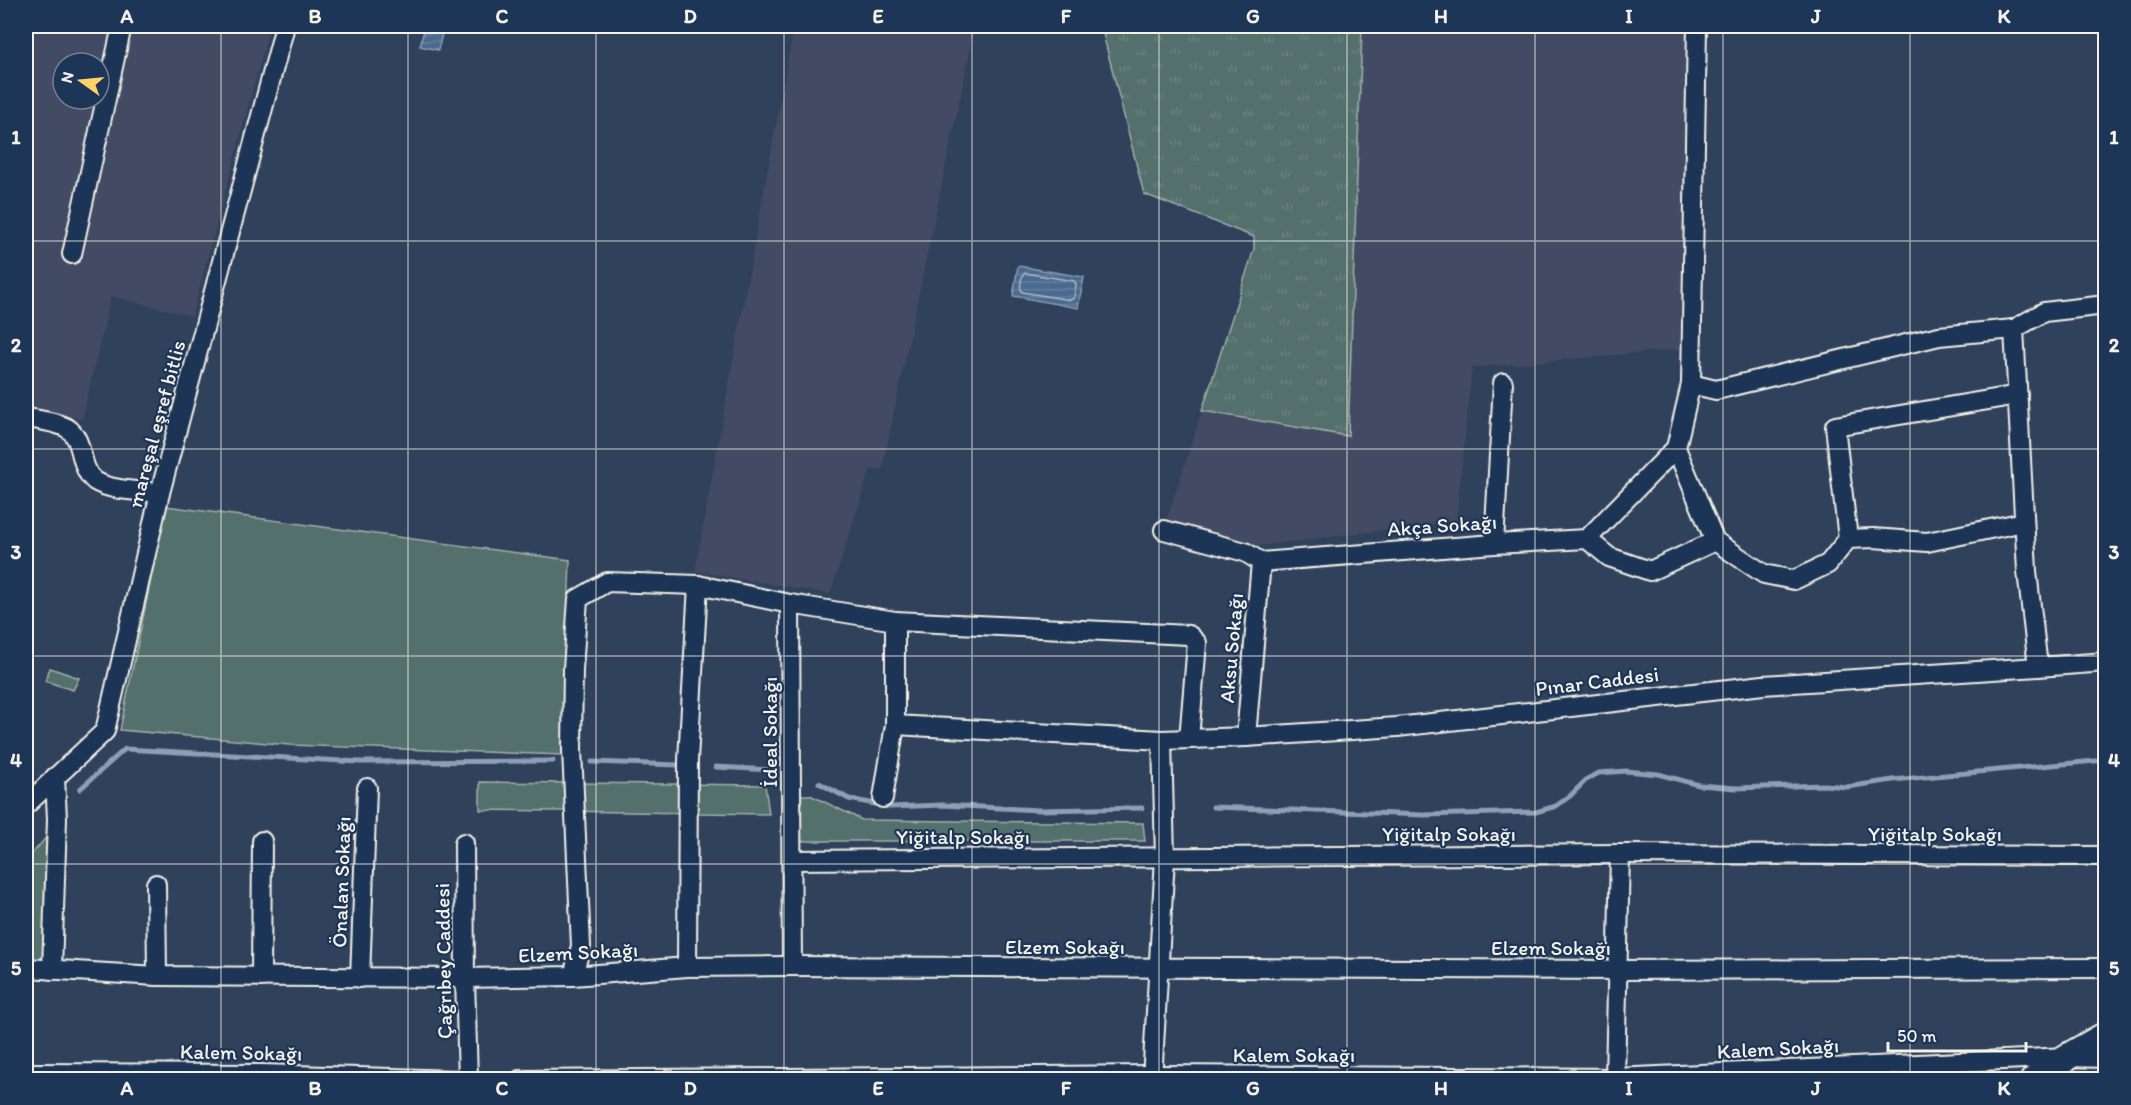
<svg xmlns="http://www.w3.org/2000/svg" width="2131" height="1105" font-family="Itim,sans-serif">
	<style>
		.built { fill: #424c63; fill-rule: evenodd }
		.grass { fill: url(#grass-tufts); stroke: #a4b0aa; stroke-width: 1.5 }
		.park { fill: #536f6d; stroke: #a4b0aa; stroke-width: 1.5 }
		.water { fill: url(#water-rules); stroke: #8e9fb3; stroke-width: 1.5 }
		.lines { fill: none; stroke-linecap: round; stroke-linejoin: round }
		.shore { stroke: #b0bbc4; stroke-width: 1.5 }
		.stream { stroke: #8e9fb3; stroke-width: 5 }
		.street-casing { stroke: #f4f1e8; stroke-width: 22 }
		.secondary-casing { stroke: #f4f1e8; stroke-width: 30 }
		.street { stroke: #1d3557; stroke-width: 18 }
		.secondary { stroke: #1d3557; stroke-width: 26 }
		.grid { fill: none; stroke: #f4f1e8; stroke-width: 1.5; stroke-opacity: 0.55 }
		.labels { text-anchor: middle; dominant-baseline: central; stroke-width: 4.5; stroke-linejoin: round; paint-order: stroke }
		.street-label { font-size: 21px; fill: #f4f1e8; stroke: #1d3557 }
		.neatline { fill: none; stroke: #f4f1e8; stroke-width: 2 }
		.grid-label { font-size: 20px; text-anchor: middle; font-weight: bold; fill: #f4f1e8 }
	</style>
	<defs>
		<pattern id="grass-tufts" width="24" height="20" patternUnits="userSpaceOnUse" patternTransform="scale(1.5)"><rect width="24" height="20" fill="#536f6d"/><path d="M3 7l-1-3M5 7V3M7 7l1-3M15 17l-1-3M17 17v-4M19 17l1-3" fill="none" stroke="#6c8482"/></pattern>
		<pattern id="water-rules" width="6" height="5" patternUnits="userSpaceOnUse" patternTransform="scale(1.5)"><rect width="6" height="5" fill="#4a698f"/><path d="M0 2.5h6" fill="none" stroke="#657f9f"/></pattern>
	</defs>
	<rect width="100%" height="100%" fill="#30415c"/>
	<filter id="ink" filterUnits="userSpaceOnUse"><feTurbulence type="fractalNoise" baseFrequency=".0167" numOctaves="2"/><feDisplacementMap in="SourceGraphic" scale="12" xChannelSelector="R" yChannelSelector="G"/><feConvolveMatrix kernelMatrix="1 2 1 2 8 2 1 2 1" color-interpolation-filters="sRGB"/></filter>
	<g filter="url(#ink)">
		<g class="built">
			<path d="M26 26H270L192 316 111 296 82 419 26 407ZM63 63H99V99H63Z"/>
			<polygon points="794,26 975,26 882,469 870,470 830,594 695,571"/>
			<polygon points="1362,26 1692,26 1680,349 1472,368 1456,521 1256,546 1165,525 1202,411 1348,435"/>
		</g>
		<polygon class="grass" points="1101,26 1362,26 1348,436 1202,411 1254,249 1254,237 1144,194"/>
		<g class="park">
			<polygon points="166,506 570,560 563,755 290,745 120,730"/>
			<polygon points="50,668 79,678 73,690 45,681"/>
			<polygon points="480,782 765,785 769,814 480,810"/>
			<polygon points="798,795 810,795 862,820 1143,823 1145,841 801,841"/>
			<polygon points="49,834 48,961 26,960 26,861"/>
		</g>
		<g class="water">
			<polygon points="425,26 444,26 438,50 420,46"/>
			<polygon points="1018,266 1084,277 1078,308 1013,296"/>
		</g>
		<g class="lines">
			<path class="shore" d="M1025 273 1074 281 1076 284 1074 298 1070 300 1022 292C1019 288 1021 276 1025 273Z"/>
			<g class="stream">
				<polyline points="592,762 679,765"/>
				<polyline points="716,767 772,770"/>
				<polyline points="819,783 849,799 891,807 942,805 1039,810 1142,808"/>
				<polyline points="80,789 125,749 360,762 553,761"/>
				<polyline points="1213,807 1424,815 1536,812 1556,806 1570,796 1587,779 1599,773 1626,771 1658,774 1699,785 1736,788 1825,785 1847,787 1893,780 2106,760"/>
			</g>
			<defs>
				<g id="street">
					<polyline points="1697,26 1691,384 1676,448 1715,541 1764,574 1794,580 1828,564 1848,539 1873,538 1927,542 2024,522"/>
					<polyline points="72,254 122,26"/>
					<polyline points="2014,329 2044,312 2106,305"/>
					<polyline points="1691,384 1716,390 1939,336 2014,329 2027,571 2038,667 2106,662"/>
					<path d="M26 418C35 419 59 423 67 428 85 439 78 468 95 481 110 491 142 491 160 493"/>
					<polyline points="1164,530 1245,552 1261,562 1494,544 1587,539 1609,557 1650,571 1715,541"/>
					<polyline points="1587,539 1676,448"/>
					<polyline points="1848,539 1835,426 2018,395"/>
					<polyline points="1494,544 1503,383"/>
					<polyline points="790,604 792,966"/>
					<polyline points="895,621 1189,635 1197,643 1189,739"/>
					<polyline points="1246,737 1261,562"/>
					<polyline points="883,798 895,725"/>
					<polyline points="26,805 105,731 160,493 285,26"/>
					<polyline points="464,843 465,978 468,1080"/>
					<polyline points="792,860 1620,854 2106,856"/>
					<polyline points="156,884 157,976"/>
					<polyline points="687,967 688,760 698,585"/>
					<polyline points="26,968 157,976 465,978 573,976 687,967 792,966 1619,970 2106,968"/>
					<polyline points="52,970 57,819 55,777"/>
					<polyline points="573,976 581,946 572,750 573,669 578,599 607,582 698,585 790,604 895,621 895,725 1162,740 1246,737 1397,727 1763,685 2038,667"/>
					<polyline points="261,977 262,841"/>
					<polyline points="360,978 367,788"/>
					<polyline points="26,1073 261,1074 456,1080"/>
					<polyline points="520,1080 1153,1075 1615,1078 2067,1057 2106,1058"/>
					<polyline points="1152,1080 1165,858 1162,740"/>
					<polyline points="1615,1080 1620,854"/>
				</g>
				<polyline id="secondary" points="2034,1080 2067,1057 2106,1035"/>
			</defs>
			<use href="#street" class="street-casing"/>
			<use href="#secondary" class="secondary-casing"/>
			<use href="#street" class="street"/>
			<use href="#secondary" class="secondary"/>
		</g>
	</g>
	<path class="grid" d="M221 26V1080M408 26V1080M596 26V1080M784 26V1080M972 26V1080M1159 26V1080M1347 26V1080M1535 26V1080M1723 26V1080M1910 26V1080M26 241H2106M26 449H2106M26 656H2106M26 864H2106"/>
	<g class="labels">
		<g class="street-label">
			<text transform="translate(156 424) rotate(-75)">mareşal eşref bitlis</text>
			<text transform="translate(1442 525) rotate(-4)">Akça Sokağı</text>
			<text transform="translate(1231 648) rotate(-85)">Aksu Sokağı</text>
			<text transform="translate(1597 681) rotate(-7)">Pınar Caddesi</text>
			<text transform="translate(769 732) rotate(-90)">İdeal Sokağı</text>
			<text x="1449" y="833">Yiğitalp Sokağı</text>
			<text x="1935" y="833">Yiğitalp Sokağı</text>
			<text x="963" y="836">Yiğitalp Sokağı</text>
			<text transform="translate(341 882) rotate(-88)">Önalan Sokağı</text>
			<text x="1065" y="946">Elzem Sokağı</text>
			<text x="1551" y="947">Elzem Sokağı</text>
			<text transform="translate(578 952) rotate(-3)">Elzem Sokağı</text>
			<text transform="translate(443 961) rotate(-91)">Çağrıbey Caddesi</text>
			<text transform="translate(1778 1048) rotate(-3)">Kalem Sokağı</text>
			<text transform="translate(241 1052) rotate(1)">Kalem Sokağı</text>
			<text x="1294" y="1054">Kalem Sokağı</text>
		</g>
	</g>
	<rect width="2131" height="1105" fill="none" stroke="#1d3557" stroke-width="66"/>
	<g transform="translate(81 81) rotate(285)"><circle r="28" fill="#1d3557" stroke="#738091" stroke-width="1.5"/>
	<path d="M0-4.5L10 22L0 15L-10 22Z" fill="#ffd166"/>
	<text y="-9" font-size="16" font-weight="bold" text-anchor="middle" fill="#f4f1e8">N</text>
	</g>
	<path d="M1888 1042v9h138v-9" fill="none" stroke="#f4f1e8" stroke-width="3"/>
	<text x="1897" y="1042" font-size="18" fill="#f4f1e8" stroke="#1d3557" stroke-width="4.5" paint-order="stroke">50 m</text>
	<rect x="33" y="33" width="2065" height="1039" class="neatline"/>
	<g class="grid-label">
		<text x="127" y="23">A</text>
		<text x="315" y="23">B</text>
		<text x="502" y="23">C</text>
		<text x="690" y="23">D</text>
		<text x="878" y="23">E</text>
		<text x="1066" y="23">F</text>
		<text x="1253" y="23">G</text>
		<text x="1441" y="23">H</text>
		<text x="1629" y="23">I</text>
		<text x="1816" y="23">J</text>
		<text x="2004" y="23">K</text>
		<text x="16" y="144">1</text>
		<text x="2114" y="144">1</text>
		<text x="16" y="352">2</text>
		<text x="2114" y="352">2</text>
		<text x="16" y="559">3</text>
		<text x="2114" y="559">3</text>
		<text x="16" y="767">4</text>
		<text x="2114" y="767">4</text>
		<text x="16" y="975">5</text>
		<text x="2114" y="975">5</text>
		<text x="127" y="1095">A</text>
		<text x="315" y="1095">B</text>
		<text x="502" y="1095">C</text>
		<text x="690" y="1095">D</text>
		<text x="878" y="1095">E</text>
		<text x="1066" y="1095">F</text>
		<text x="1253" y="1095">G</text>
		<text x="1441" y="1095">H</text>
		<text x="1629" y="1095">I</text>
		<text x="1816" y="1095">J</text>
		<text x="2004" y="1095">K</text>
	</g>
</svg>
